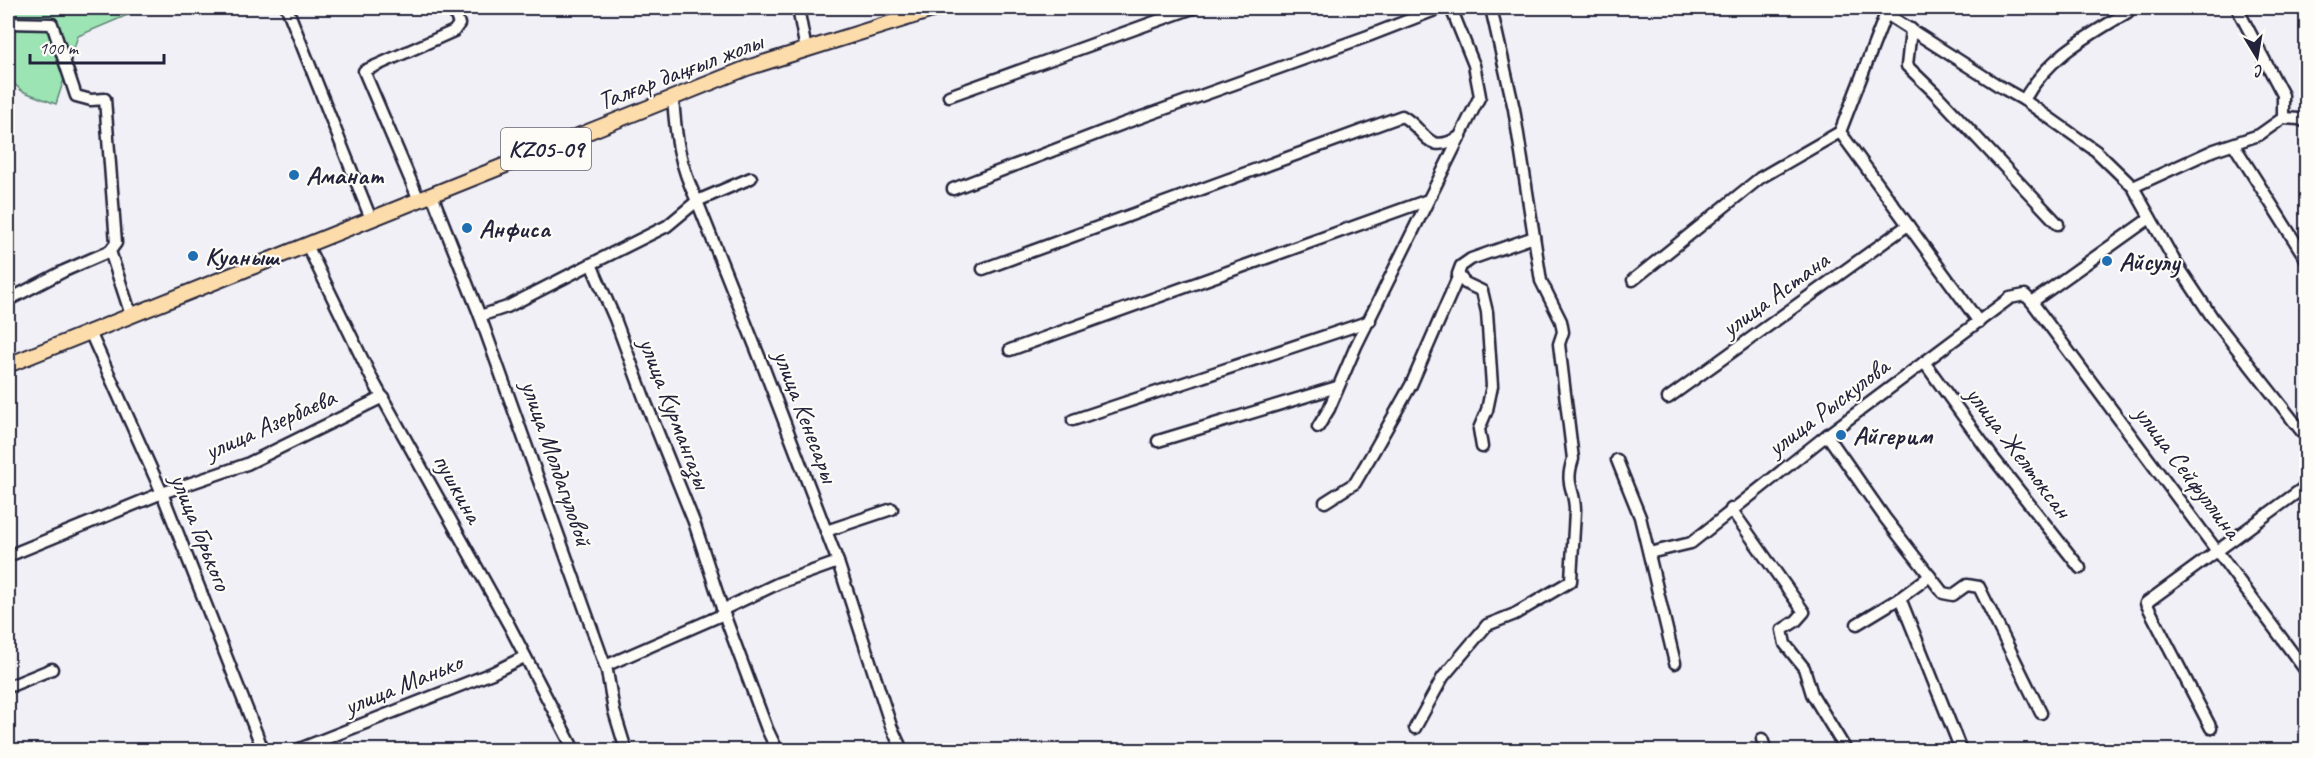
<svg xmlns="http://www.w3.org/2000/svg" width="2314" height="758" font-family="Caveat,sans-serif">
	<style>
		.green { fill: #9ce4b3; stroke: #5f8377; stroke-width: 1.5 }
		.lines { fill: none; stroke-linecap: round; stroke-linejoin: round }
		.minor-casing { stroke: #22223b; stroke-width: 15 }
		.major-casing { stroke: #22223b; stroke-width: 18 }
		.minor { stroke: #fdfcf7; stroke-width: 10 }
		.major { stroke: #fcdcab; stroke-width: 14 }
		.poi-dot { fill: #1f6fb2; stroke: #fdfcf7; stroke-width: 2 }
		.labels { text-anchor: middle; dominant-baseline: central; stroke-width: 4.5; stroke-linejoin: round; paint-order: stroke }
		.shield { fill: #fdfcf7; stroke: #646373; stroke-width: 1.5 }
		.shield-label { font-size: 24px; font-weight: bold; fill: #22223b }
		.street-label { font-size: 26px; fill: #22223b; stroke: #fdfcf7 }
		.poi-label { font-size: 26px; font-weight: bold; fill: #22223b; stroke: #fdfcf7; text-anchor: start }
	</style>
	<rect width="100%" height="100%" fill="#f1f0f6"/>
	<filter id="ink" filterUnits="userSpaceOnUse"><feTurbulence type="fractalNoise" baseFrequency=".0167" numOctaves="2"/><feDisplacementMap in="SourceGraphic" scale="12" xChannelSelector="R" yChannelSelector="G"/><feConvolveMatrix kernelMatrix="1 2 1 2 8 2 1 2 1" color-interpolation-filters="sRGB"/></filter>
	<g filter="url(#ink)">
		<polygon class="green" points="8,8 144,8 78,36 56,104 22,91 8,78"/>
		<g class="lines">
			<defs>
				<g id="minor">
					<polyline points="287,8 371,219"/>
					<polyline points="798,8 806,50"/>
					<polyline points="1877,8 1999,86 2024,100 2096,151 2133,187 2174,260 2212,317 2306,437"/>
					<polyline points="1886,13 1840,132 1979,322"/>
					<polyline points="8,23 52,24 76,96 91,100 105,99 116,243 110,251 131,315"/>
					<polyline points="1911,29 1907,66 1934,92 2058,224"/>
					<polyline points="949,96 1193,8"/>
					<path d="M673 98C676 139 679 163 697 201L763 366 838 562 891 726 902 750"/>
					<path d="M2024 100C2048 57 2086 37 2128 12"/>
					<polyline points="2283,118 2299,119 2306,122"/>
					<polyline points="2234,145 2306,259"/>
					<polyline points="751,178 697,201 667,226 591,264 615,319 646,403 694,522 724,614 767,729 777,750"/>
					<polyline points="2133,187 2214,150 2259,135 2283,118 2283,95 2237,8"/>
					<polyline points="953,189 1125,123 1368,36 1440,8"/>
					<polyline points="432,195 480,316 607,671 614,711 626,750"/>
					<polyline points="419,200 364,71 454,31 459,24 453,8"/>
					<polyline points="307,245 372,379 509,625 574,750"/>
					<path d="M983 269 1402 116C1428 131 1426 157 1461 136"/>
					<polyline points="1633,280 1760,178 1840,132"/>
					<polyline points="8,300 64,271 110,251"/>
					<polyline points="2032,302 2150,218"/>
					<polyline points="480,316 507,307 591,264"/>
					<polyline points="90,332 162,493 263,750"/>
					<polyline points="1010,350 1428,200"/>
					<polyline points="1924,362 1994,459 2080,568"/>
					<polyline points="1668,398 1908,225"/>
					<polyline points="1073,420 1370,321"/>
					<polyline points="1318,427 1329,409 1356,346 1480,96 1474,65 1451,8"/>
					<polyline points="1827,435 1885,518 1943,593 1953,595 1967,585 1979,587 2041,713"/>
					<polyline points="1158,441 1337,387"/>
					<polyline points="1482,447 1479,429 1487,410 1492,386 1487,312 1482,291 1465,283 1458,274 1461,266 1471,259 1534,237"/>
					<polyline points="1617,460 1640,517 1675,663"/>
					<polyline points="1325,502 1355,483 1375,449 1411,385 1459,275"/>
					<polyline points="1731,509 1804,612 1796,621 1782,630 1785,644 1804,668 1812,694 1846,750"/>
					<polyline points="826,531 892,509"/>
					<polyline points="1649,553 1691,543 1827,435 2010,298 2025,295 2032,302 2306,671"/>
					<polyline points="8,556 162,493 247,464 383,397"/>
					<polyline points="1930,576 1900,598 1961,750"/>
					<polyline points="722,610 779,583 838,562"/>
					<polyline points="1857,624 1900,598"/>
					<polyline points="605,666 724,614"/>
					<polyline points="8,687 52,669"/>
					<path d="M1415 728 1443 677 1487 625 1515 614 1571 581C1572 557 1574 533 1575 510 1575 488 1564 486 1573 459L1559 344 1563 332 1561 321 1541 281 1514 109 1491 8"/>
					<polyline points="2211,728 2146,603 2306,486"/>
					<polyline points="1762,739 1766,750"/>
					<polyline points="8,747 9,750"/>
					<polyline points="297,750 492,673 524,657"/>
				</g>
				<polyline id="major" points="8,365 747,68 939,8"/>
			</defs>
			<use href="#minor" class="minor-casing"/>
			<use href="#major" class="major-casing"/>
			<use href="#minor" class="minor"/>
			<use href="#major" class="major"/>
		</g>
	</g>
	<g class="poi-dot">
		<circle cx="294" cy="175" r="6"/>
		<circle cx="467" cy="228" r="6"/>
		<circle cx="193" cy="256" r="6"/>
		<circle cx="2107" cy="261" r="6"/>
		<circle cx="1841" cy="435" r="6"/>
	</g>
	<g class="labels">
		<rect class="shield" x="501" y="128" width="90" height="42" rx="4.5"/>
		<g class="shield-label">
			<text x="546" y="149">KZ05-09</text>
		</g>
		<g class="street-label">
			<text transform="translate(680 71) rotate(-21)">Талғар даңғыл жолы</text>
			<text transform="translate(1775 294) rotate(-36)">улица Астана</text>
			<text transform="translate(1828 407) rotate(-37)">улица Рыскулова</text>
			<text transform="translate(675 413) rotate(69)">улица Курмангазы</text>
			<text transform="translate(806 416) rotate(69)">улица Кенесары</text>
			<text transform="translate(270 424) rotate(-24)">улица Азербаева</text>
			<text transform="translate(2019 452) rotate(53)">улица Желтоксан</text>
			<text transform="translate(557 463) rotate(71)">улица Молдагуловой</text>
			<text transform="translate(2188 472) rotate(53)">улица Сейфуллина</text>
			<text transform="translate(458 488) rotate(61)">пушкина</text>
			<text transform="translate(201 532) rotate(68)">улица Горького</text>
			<text transform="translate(403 684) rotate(-22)">улица Манько</text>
		</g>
		<g class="poi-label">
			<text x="306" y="175">Аманат</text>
			<text x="479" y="228">Анфиса</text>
			<text x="205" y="256">Куаныш</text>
			<text x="2119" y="261">Айсулу</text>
			<text x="1853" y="435">Айгерим</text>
		</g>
	</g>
	<rect width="2314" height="758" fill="none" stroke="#fdfcf7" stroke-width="30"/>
	<rect x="15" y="15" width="2284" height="728" fill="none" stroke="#22223b" stroke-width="2" filter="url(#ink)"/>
	<g transform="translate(2257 57) rotate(169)" stroke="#fdfcf7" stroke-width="4.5" paint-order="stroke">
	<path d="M0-4.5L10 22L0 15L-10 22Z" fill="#22223b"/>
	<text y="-9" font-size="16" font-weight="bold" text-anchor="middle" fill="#22223b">С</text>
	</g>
	<path d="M30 54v9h134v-9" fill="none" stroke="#22223b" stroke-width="3"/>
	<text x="39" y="54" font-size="18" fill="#22223b" stroke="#fdfcf7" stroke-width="4.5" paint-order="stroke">100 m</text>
</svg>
